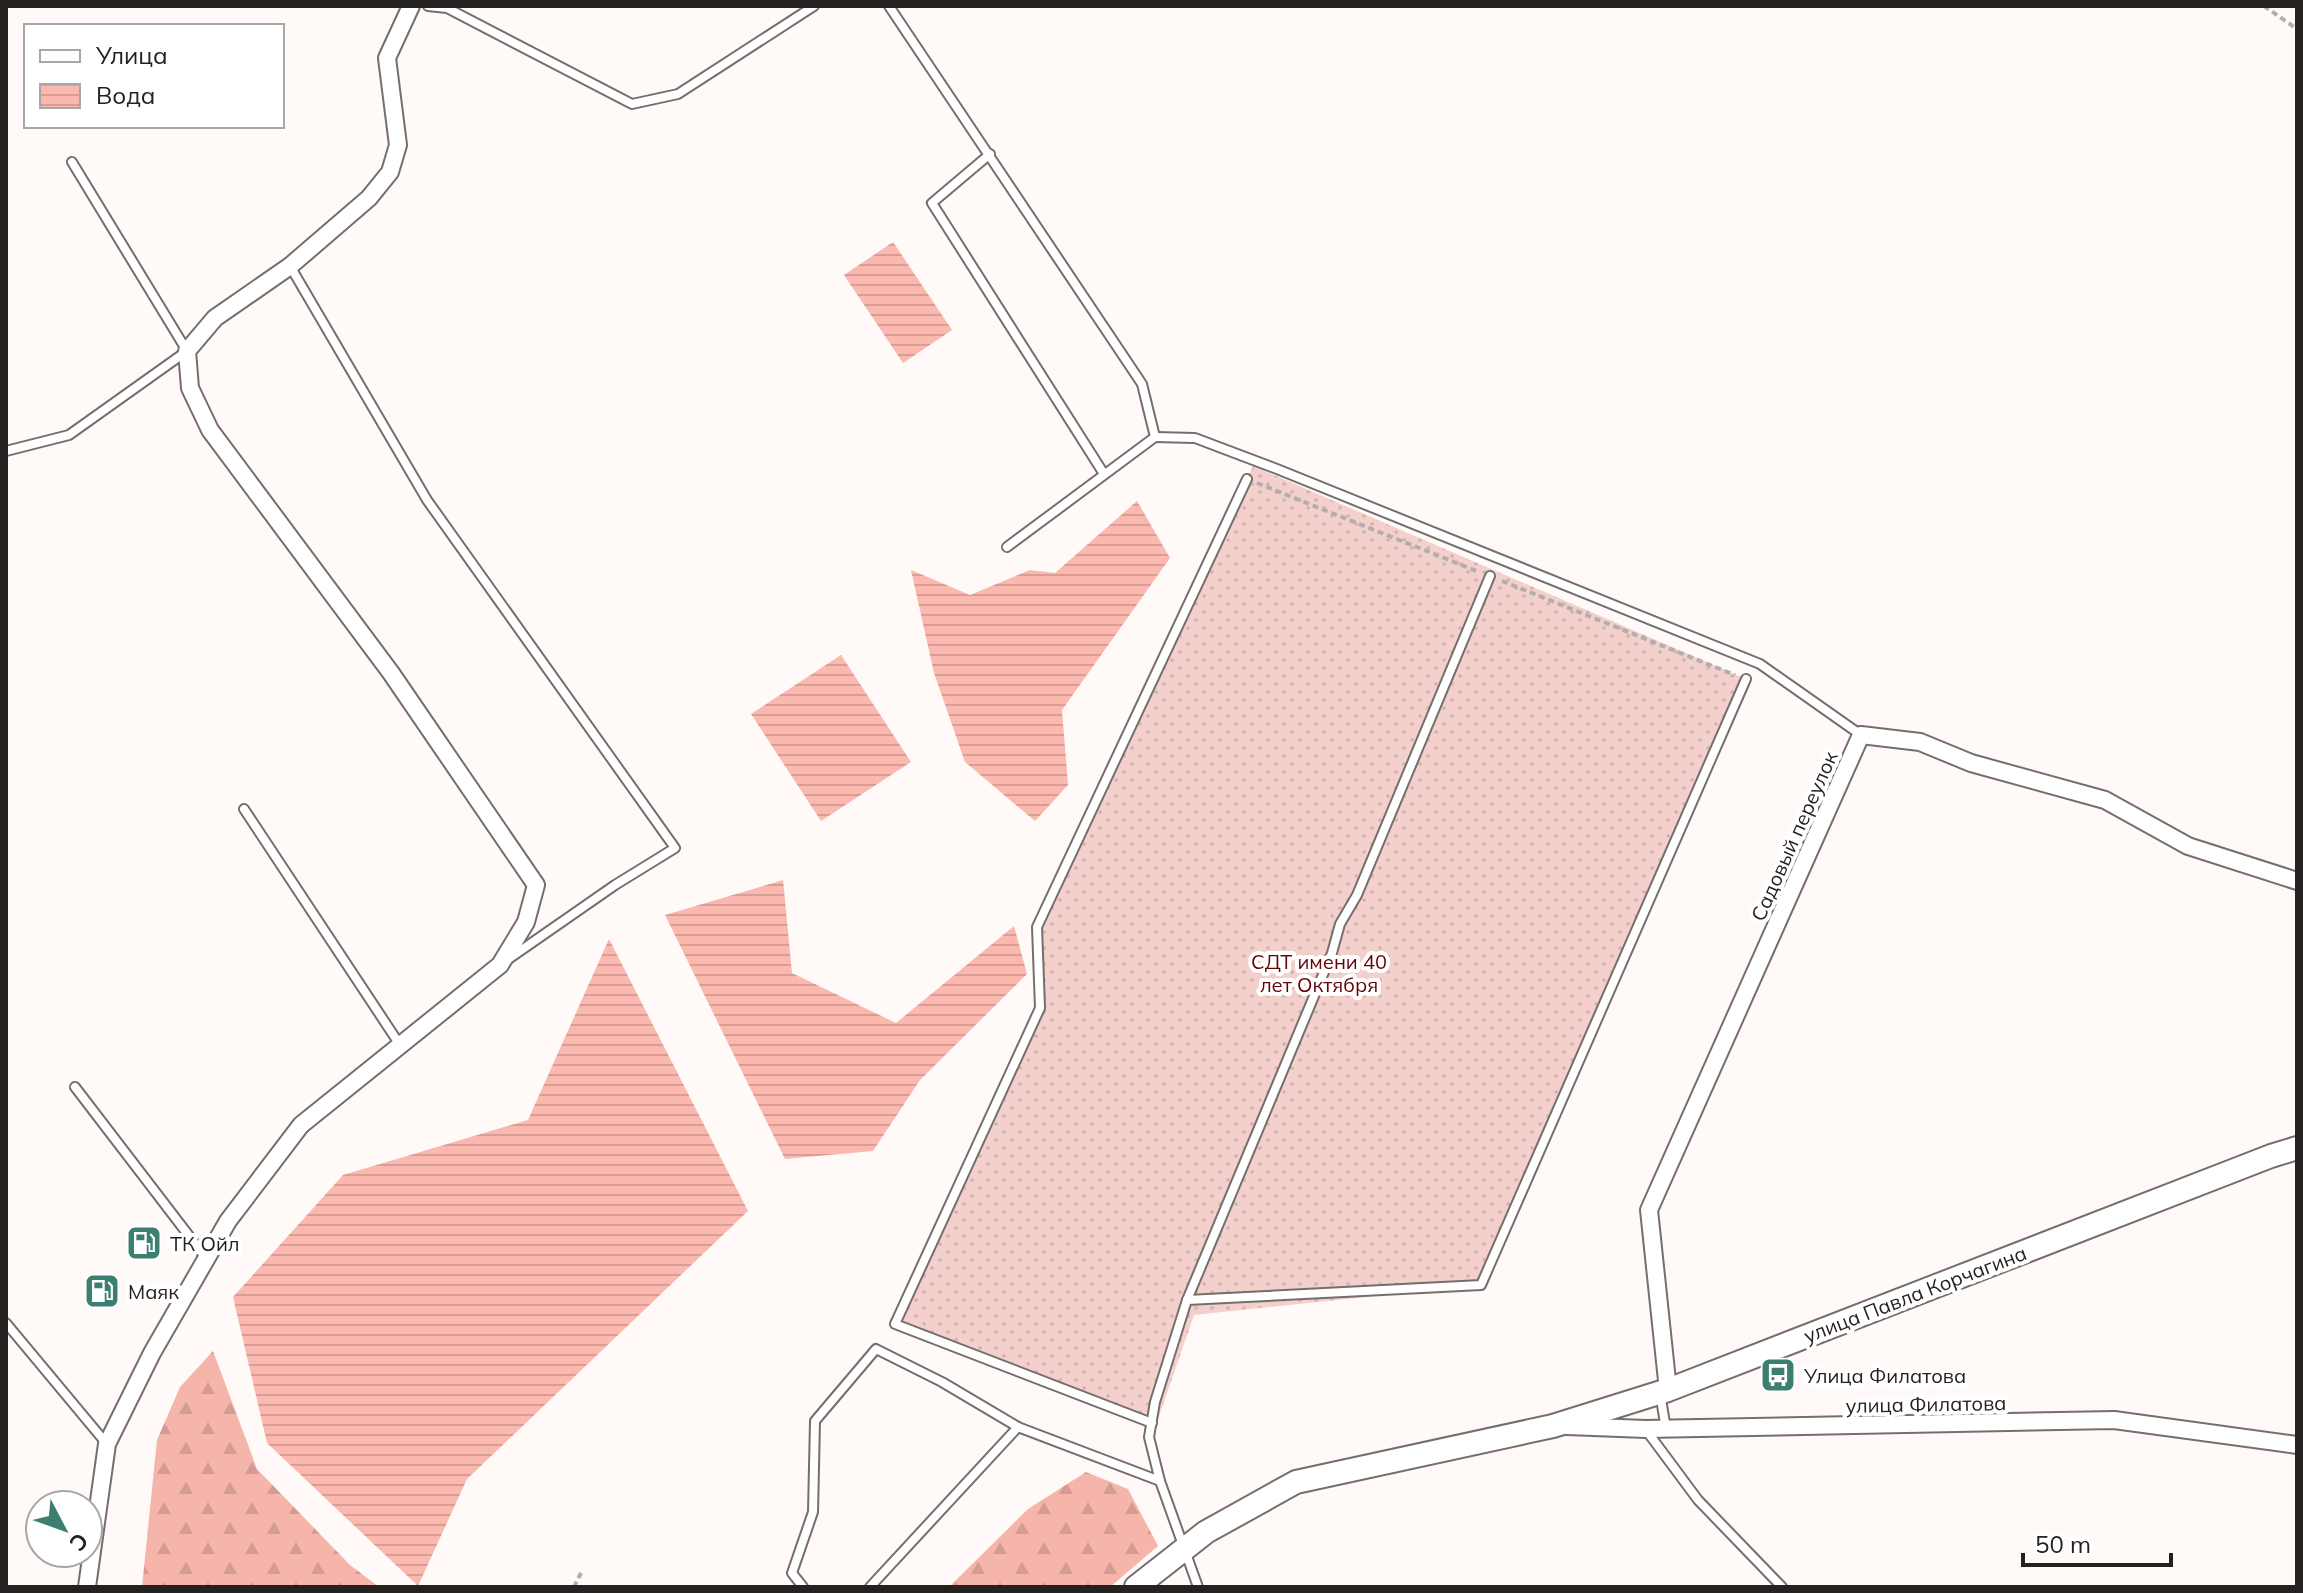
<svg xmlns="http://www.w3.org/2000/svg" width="2303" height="1593" font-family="Mulish,sans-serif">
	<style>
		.forest { fill: url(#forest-firs) }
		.garden { fill: url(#garden-dots) }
		.water { fill: url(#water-rules) }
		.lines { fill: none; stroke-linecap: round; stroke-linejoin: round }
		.lane-casing { stroke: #766e6d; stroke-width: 12 }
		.street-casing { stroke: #766e6d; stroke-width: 20 }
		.secondary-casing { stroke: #766e6d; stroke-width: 26 }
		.path { stroke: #b3aead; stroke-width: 4; stroke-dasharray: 6 4; stroke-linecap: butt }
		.lane { stroke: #fff; stroke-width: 8 }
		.street { stroke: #fff; stroke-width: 16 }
		.secondary { stroke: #fff; stroke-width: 22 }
		.labels { text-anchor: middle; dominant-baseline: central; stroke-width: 8; stroke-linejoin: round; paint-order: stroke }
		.street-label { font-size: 20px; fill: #252121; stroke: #fff }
		.park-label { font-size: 20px; fill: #640204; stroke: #fff }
		.poi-label { font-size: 20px; fill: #252121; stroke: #fff; text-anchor: start }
	</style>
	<defs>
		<pattern id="forest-firs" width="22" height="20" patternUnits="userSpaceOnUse" patternTransform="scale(2)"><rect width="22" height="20" fill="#f5b5ab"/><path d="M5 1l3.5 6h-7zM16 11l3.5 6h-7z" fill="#d29b93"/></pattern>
		<pattern id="garden-dots" width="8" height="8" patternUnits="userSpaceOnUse" patternTransform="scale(2)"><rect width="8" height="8" fill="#f3d0cb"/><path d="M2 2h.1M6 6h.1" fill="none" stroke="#d0b2ae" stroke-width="1.8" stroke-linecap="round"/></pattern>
		<pattern id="water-rules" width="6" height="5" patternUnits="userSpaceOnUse" patternTransform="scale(2)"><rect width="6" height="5" fill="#fab8af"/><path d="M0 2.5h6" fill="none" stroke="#d69e96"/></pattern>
	</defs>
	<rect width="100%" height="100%" fill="#fff9f8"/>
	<g class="forest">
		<polygon points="213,1351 257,1469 350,1565 379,1587 142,1587 157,1440 180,1387"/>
		<polygon points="1086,1472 1128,1489 1158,1546 1110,1587 949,1587 1028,1509"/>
	</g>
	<polygon class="garden" points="1253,466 1746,679 1481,1285 1194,1315 1157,1422 895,1324 1040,1008 1037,927"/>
	<g class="water">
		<polygon points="893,242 952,330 903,363 844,275"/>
		<polygon points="1137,501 1170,558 1062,710 1068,785 1035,821 965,762 934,673 911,570 970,595 1030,570 1055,573"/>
		<polygon points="841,655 911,762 821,821 751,714"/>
		<polygon points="783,880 792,973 896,1023 1014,926 1027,974 920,1080 873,1151 785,1159 665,915"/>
		<polygon points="609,939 748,1211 467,1479 418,1586 267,1443 233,1297 343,1175 528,1120"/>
	</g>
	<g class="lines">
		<defs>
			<g id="lane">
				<polyline points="428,6 447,8 632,104 678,94 814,6"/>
				<polyline points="889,6 1142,384 1155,437 1007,547"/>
				<polyline points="990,154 932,203 1104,474"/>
				<polyline points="290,266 427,500 675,848 615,885 507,960"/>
				<polyline points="1155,437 1195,438 1277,469 1760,664 1861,735"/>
				<polyline points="6,451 69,435 187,351 72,162"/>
				<polyline points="244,809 400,1045"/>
				<polyline points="75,1087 206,1258"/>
				<polyline points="1187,1300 1481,1285 1746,679"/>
				<polyline points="6,1323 106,1443"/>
				<polyline points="1660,1393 1666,1429"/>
				<polyline points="1152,1423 895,1324 1040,1008 1037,927 1247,479"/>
				<polyline points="1018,1427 1160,1481 1198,1587"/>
				<polyline points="1646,1430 1698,1500 1782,1587"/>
				<polyline points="1160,1481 1149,1437 1155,1402 1187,1300 1332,953 1340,924 1357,895 1490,576"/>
				<polyline points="803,1587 792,1573 813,1512 815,1421 876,1349 942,1382 1018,1427 870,1587"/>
			</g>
			<g id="street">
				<polyline points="1668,1390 1649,1210 1861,735 1920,742 1971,763 2105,800 2188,846 2297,881"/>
				<polyline points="1567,1426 1646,1429 2114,1420 2297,1445"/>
				<polyline points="87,1587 107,1444 152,1353 228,1221 301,1125 500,965 526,922 536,885 391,673 210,430 190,388 187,351 215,318 290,266 369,198 390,172 398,145 387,58 411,6"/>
			</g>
			<polyline id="secondary" points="1136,1587 1206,1532 1296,1482 1553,1426 1668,1390 2271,1156 2297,1148"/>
		</defs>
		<use href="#lane" class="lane-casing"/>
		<use href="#street" class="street-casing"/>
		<use href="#secondary" class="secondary-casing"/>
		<g class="path">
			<polyline points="2264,6 2297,29"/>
			<polyline points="1257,483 1479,572"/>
			<polyline points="1502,581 1735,675"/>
			<polyline points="574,1587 581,1573"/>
		</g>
		<use href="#lane" class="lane"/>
		<use href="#street" class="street"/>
		<use href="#secondary" class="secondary"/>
	</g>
	<defs>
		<symbol id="fuel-square" viewBox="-11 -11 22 22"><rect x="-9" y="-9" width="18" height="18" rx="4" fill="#3c7f71" stroke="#fff"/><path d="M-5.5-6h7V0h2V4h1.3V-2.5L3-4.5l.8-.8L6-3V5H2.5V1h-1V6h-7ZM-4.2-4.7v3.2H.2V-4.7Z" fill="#fff"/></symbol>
		<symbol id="bus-square" viewBox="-11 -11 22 22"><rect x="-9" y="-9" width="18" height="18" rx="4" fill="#3c7f71" stroke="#fff"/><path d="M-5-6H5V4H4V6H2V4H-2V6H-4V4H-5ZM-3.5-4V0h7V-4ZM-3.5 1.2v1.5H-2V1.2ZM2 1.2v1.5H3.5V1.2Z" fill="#fff"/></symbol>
	</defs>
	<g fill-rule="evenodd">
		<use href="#fuel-square" x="124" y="1223" width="40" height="40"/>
		<use href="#fuel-square" x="82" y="1271" width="40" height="40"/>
		<use href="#bus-square" x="1758" y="1355" width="40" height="40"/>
	</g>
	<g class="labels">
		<g class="street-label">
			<text transform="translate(1794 836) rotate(-66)">Садовый переулок</text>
			<text transform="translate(1915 1294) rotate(-21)">улица Павла Корчагина</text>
			<text transform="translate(1926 1404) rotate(-1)">улица Филатова</text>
		</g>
		<g class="park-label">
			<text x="1319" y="961">СДТ имени 40<tspan x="1319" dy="23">лет Октября</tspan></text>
		</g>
		<g class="poi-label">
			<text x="170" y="1243">ТК Ойл</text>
			<text x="128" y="1291">Маяк</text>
			<text x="1804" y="1375">Улица Филатова</text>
		</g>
	</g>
	<rect width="2303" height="1593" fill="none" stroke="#252121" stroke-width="16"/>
	<rect x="24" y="24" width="260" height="104" fill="#ffffff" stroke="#a8a6a6" stroke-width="2"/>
	<rect x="40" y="50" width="40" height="12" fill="#ffffff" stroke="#a8a6a6" stroke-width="2"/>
	<text x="96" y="64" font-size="24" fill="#252121">Улица</text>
	<rect x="40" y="84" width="40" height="24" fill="url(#water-rules)" stroke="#a8a6a6" stroke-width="2"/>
	<text x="96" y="104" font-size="24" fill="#252121">Вода</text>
	<g transform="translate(64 1529) rotate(131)"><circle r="38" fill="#ffffff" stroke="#a8a6a6" stroke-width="2"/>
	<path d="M0-6L14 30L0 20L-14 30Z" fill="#3c7f71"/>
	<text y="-12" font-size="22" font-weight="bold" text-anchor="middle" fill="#252121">С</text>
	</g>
	<path d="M2023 1553v12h148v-12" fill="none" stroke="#252121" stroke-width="4"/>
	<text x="2035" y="1553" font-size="24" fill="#252121" stroke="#ffffff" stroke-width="6" paint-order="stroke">50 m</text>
</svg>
